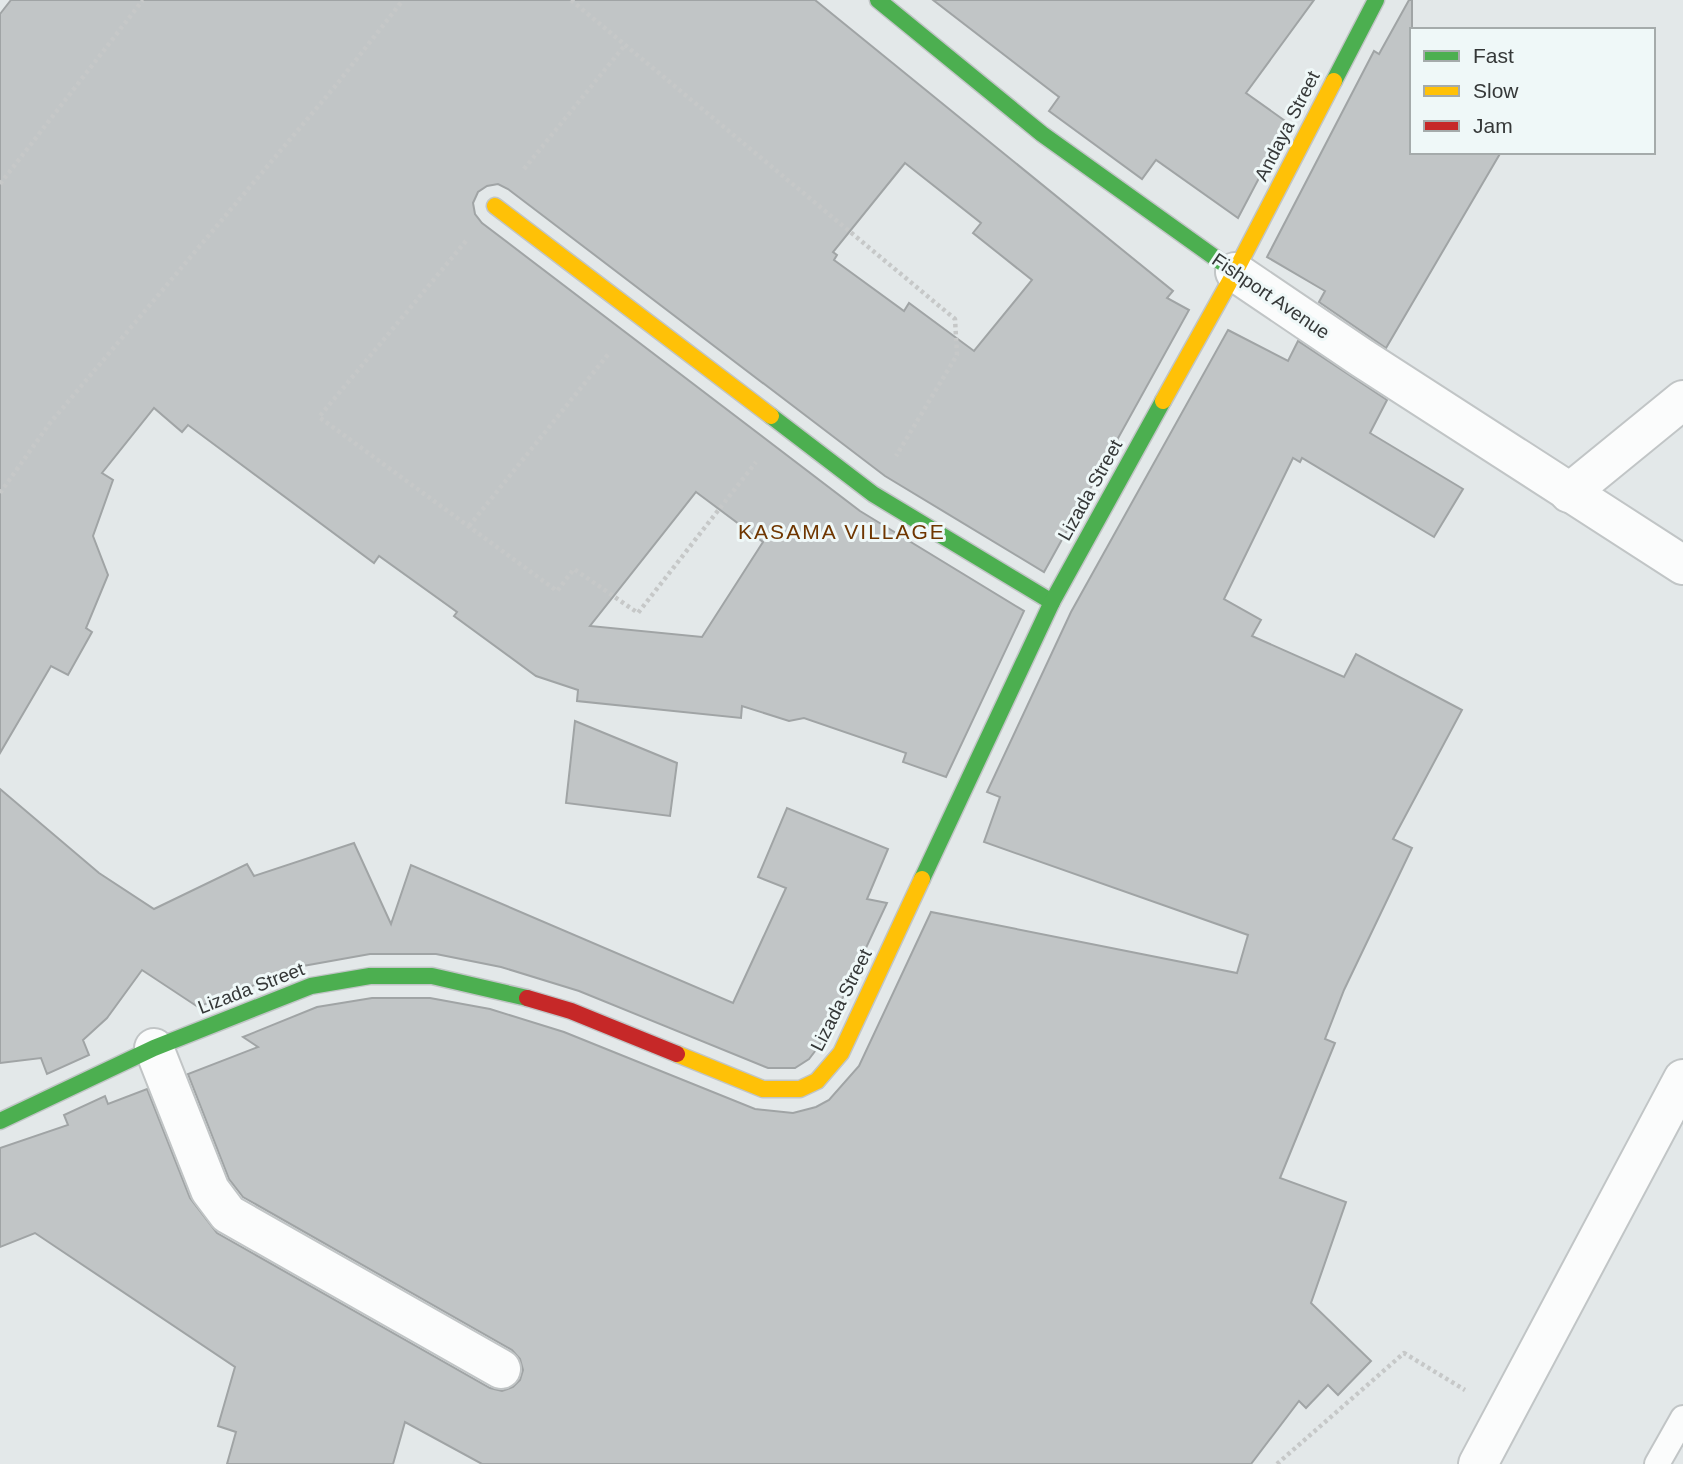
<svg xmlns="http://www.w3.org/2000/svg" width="1683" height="1464" font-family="Arial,sans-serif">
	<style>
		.building { fill: #c1c5c6; stroke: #a0a4a5; stroke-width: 2; fill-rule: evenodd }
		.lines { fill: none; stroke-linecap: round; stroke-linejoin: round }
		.lane-casing { stroke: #c1c5c6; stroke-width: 28 }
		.street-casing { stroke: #c1c5c6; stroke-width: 42 }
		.fast-casing { stroke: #c1c5c6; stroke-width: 19 }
		.slow-casing { stroke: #c1c5c6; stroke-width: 19 }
		.jam-casing { stroke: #c1c5c6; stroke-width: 19 }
		.path { stroke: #c6c8c8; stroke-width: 4.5; stroke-dasharray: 3.5 3.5; stroke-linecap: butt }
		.lane { stroke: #fbfcfc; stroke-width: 24 }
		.street { stroke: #fbfcfc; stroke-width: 38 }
		.fast { stroke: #4caf50; stroke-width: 16 }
		.slow { stroke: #ffc107; stroke-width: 16 }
		.jam { stroke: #c62828; stroke-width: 16 }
		.labels { text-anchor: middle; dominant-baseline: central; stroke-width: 6; stroke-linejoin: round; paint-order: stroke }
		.street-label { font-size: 19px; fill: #353838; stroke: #eff8f8 }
		.neighbourhood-label { font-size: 21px; letter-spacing: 2px; fill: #6f3600; stroke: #eff8f8 }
	</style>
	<rect width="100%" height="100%" fill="#e3e8e9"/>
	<g class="building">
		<path d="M11 0H815L1173 291 1167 298 1189 310 1044 572 885 476 508 189 498 184 487 186 478 192 473 203 475 214 482 223 860 511 1024 611 946 777 903 762 906 753 804 718 789 721 742 706 741 718 577 701 578 690 536 676 454 616 457 612 379 556 374 563 188 425 182 432 154 408 102 473 113 480 93 536 108 575 86 628 92 632 68 675 51 666 0 753V14ZM905 163 981 223 973 233 1032 280 974 351 909 303 904 311 834 260 837 255 833 252ZM696 492 763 542 702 637 590 626Z"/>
		<polygon points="933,0 1314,0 1246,93 1288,123 1238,218 1156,160 1142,179 1049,111 1059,97"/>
		<polygon points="1409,0 1412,0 1412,152 1501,152 1386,348 1319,302 1325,291 1267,257 1374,51 1379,54"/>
		<polygon points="1228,330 1288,361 1298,341 1387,400 1370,433 1463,489 1434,537 1302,458 1300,462 1293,458 1224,599 1261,620 1252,636 1344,677 1356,654 1462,710 1393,839 1412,848 1344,990 1325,1039 1335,1043 1280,1178 1346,1202 1311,1303 1371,1361 1338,1395 1328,1385 1306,1408 1299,1401 1251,1464 482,1464 405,1422 393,1464 227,1464 236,1432 218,1426 235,1367 35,1233 0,1247 0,1148 68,1125 64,1115 105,1096 108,1104 147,1089 190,1198 217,1233 490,1388 502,1391 513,1387 520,1380 523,1370 520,1359 512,1350 243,1197 229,1179 188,1074 258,1047 243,1037 317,1007 372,998 430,998 490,1009 564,1032 755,1109 793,1113 816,1107 829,1100 859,1066 931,912 1237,973 1248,935 984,842 1000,797 987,792 1071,612"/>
		<polygon points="575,721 677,763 670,816 566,803"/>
		<polygon points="0,789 99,873 154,909 247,864 254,876 354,843 391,924 411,865 733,1003 786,888 758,877 787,808 888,849 867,899 887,903 822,1042 809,1059 795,1068 768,1068 579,991 501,967 436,954 370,954 303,966 198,1007 142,970 107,1018 83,1040 89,1055 47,1074 41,1058 0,1063"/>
	</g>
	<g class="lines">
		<defs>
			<polyline id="lane" points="1657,1464 1683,1418"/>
			<g id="street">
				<polyline points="1235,272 1362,358 1683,565"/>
				<polyline points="1569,493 1683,400"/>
				<polyline points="154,1048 210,1190 228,1214 501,1369"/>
				<polyline points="1478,1464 1683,1079"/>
			</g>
			<g id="fast">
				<polyline points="878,0 1042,134 1235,272"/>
				<polyline points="1334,81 1376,0"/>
				<polyline points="771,416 873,494 1052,602"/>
				<polyline points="922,879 1052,602 1163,401"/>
				<polyline points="0,1121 154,1048 311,986 370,976 432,976 527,998"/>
			</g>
			<g id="slow">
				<polyline points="495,206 771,416"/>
				<polyline points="1163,401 1235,272 1334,81"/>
				<polyline points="677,1054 763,1089 800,1089 817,1081 841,1053 922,879"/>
			</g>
			<polyline id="jam" points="527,998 571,1011 677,1054"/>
		</defs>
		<use href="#lane" class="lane-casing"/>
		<use href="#street" class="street-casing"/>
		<use href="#fast" class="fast-casing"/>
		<use href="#slow" class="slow-casing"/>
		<use href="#jam" class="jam-casing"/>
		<g class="path">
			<polyline points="571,0 955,319 957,355 896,456"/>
			<polyline points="524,169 625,45"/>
			<polyline points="0,184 143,0"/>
			<polyline points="466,241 319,417 557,591 574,569 638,613 756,462"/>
			<polyline points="0,493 50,423 337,84 403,0"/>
			<polyline points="469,526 610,352"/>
			<polyline points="1277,1464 1404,1353 1465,1390"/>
		</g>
		<use href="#lane" class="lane"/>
		<use href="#street" class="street"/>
		<use href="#fast" class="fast"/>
		<use href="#slow" class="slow"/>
		<use href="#jam" class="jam"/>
	</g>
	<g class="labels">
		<g class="street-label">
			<text transform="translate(1287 126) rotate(-63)">Andaya Street</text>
			<text transform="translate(1271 296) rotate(34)">Fishport Avenue</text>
			<text transform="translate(1090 490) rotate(-61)">Lizada Street</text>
			<text transform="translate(251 988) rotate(-21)">Lizada Street</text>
			<text transform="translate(841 1000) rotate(-63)">Lizada Street</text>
		</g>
		<g class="neighbourhood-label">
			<text x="842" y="531">KASAMA VILLAGE</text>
		</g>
	</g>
	<rect x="1410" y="28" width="245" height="126" fill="#eff8f8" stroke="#a5abab" stroke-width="2"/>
	<rect x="1424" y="51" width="35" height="10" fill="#4caf50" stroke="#a5abab" stroke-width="2"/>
	<text x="1473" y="63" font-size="21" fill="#353838">Fast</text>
	<rect x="1424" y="86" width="35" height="10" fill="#ffc107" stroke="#a5abab" stroke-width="2"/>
	<text x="1473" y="98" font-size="21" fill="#353838">Slow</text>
	<rect x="1424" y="121" width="35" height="10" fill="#c62828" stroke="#a5abab" stroke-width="2"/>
	<text x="1473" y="133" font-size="21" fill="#353838">Jam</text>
</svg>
